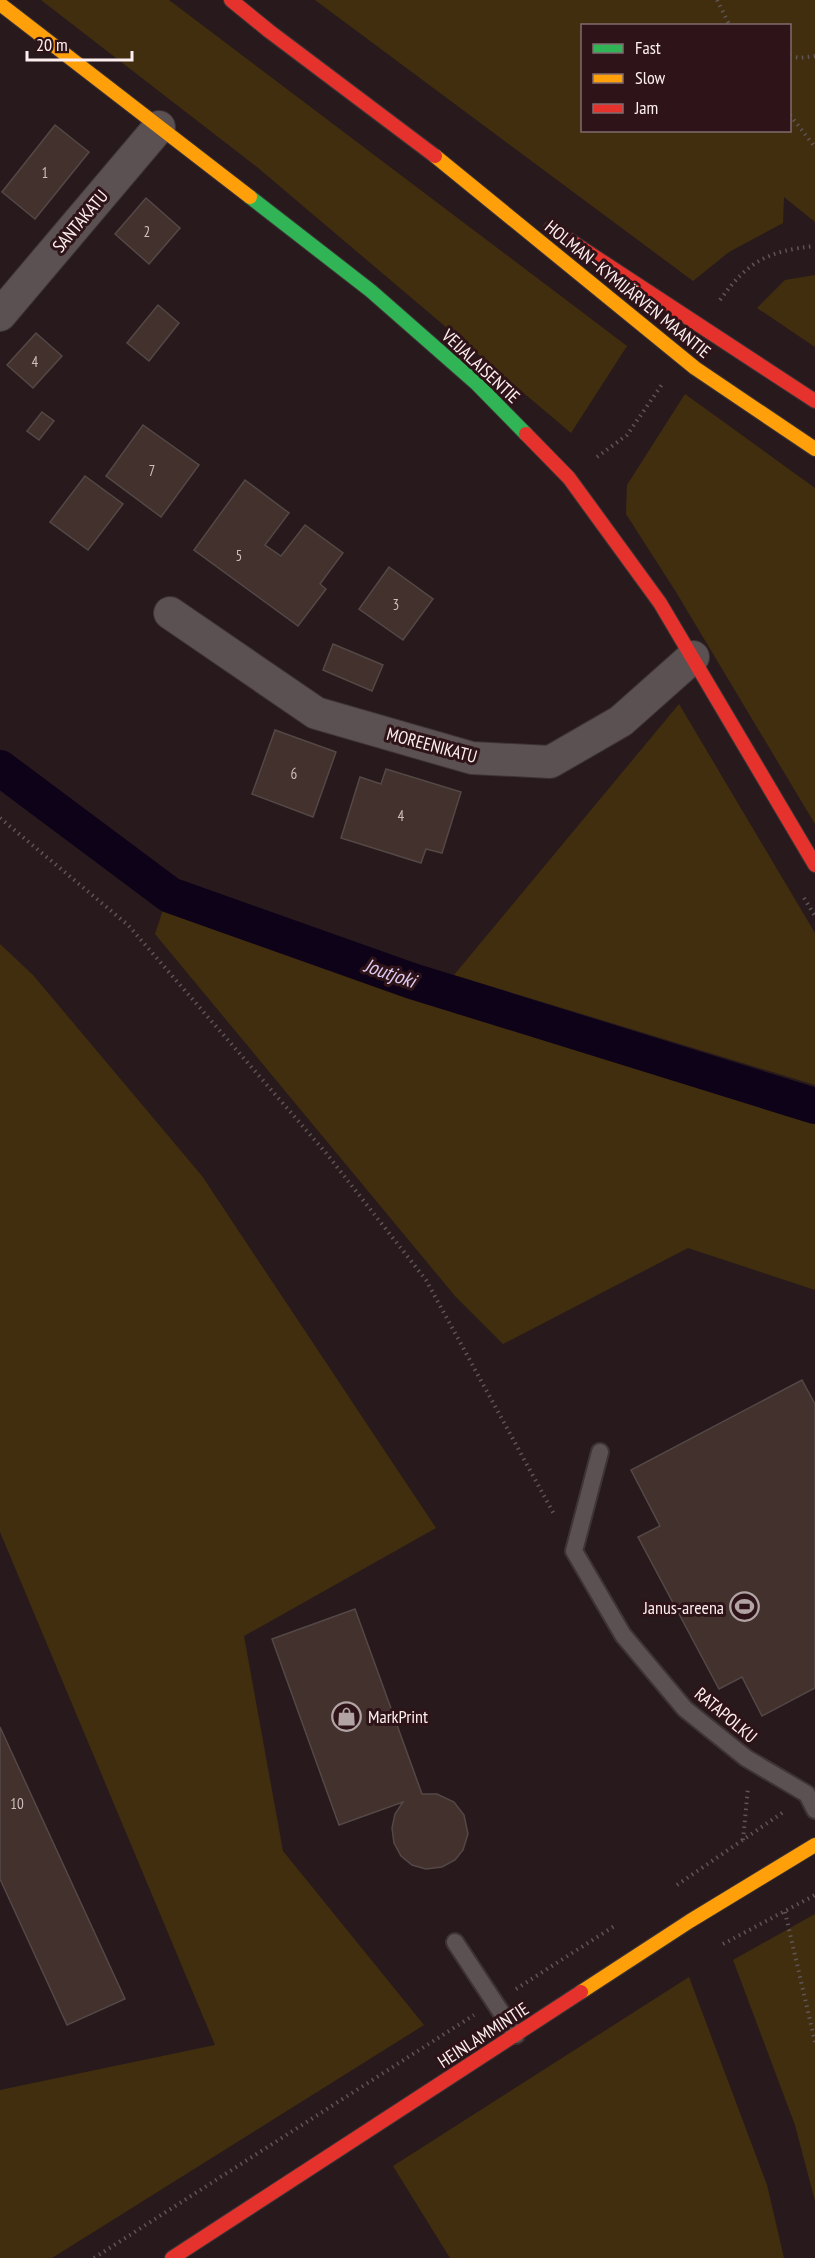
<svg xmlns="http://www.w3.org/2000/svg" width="815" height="2258" font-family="'PT Sans Narrow',sans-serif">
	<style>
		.green { fill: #412e0e; fill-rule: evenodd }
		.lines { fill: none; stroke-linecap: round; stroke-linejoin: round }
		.canal { stroke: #0e0219; stroke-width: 36 }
		.building { fill: #42312c; stroke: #544847; stroke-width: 1.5 }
		.lane-casing { stroke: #3e3435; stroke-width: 20 }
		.street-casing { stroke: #3e3435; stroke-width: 34 }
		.fast-casing { stroke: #3e3435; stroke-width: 16 }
		.slow-casing { stroke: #3e3435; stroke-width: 16 }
		.jam-casing { stroke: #3e3435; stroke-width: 16 }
		.path { stroke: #5f5556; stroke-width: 4; stroke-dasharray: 1.5 4.5; stroke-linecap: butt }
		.lane { stroke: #5c5152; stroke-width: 16 }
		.street { stroke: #5c5152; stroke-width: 32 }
		.fast { stroke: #30b455; stroke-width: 14 }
		.slow { stroke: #ff9f0a; stroke-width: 14 }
		.jam { stroke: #e5322d; stroke-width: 14 }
		.labels { text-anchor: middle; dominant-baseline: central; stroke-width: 6; stroke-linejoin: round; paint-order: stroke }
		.number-label { font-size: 15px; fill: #cebfbe }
		.street-label { font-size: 18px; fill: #fdeeef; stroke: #2e1418 }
		.poi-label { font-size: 18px; fill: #fdeeef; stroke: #2e1418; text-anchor: end }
		.water-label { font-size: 20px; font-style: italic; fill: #ddcaf2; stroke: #2e1418 }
	</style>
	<rect width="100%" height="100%" fill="#281a1c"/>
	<g class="green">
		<polygon points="41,0 169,0 627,346 571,433 257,167"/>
		<path d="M315 0H815V222L784 197 783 223 729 252 693 281ZM582 26H790V130H582Z"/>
		<polygon points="815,275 815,347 757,308 785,280"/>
		<polygon points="685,394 815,488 815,824 676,592 626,514 627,485"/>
		<polygon points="679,704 815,933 815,1085 454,975"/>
		<polygon points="163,910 815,1120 815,1290 688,1248 503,1344 455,1296 155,934"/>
		<polygon points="0,944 33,975 202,1176 436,1528 244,1636 283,1851 424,2025 52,2258 0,2258 0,2090 215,2045 0,1532"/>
		<polygon points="815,1914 815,2201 795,2125 733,1960"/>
		<polygon points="689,1977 767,2185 784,2258 450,2258 393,2166"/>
	</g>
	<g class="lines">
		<polyline class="canal" points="0,768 170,895 412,981 815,1106"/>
	</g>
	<g class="building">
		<polygon points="55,125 89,152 35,219 2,192"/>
		<polygon points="146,198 180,228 149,264 115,234"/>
		<polygon points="158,305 179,323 149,361 127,343"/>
		<polygon points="36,333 62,356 33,388 7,365"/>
		<polygon points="42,412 54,421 39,440 27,431"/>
		<polygon points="143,425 199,465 161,517 106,476"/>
		<polygon points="85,476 123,504 88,550 50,522"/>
		<polygon points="245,480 289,513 265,545 281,556 305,525 343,553 320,584 326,589 298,626 194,550"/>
		<polygon points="389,567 433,599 403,640 359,609"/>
		<polygon points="333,644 383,665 372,691 323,670"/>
		<polygon points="275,730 336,752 313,817 252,794"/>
		<polygon points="386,769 461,792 442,853 426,849 421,863 341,838 360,777 381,784"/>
		<polygon points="802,1380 815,1404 815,1688 762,1716 742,1677 719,1689 638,1537 660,1526 631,1470"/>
		<polygon points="355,1609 422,1794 437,1794 454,1802 464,1815 468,1834 463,1850 455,1860 442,1867 426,1869 412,1865 401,1856 394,1843 392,1828 395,1814 403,1802 339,1825 272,1639"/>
		<polygon points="0,1727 125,1999 67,2025 0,1879"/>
	</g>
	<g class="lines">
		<defs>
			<g id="lane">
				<polyline points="600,1452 574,1551 623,1635 685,1709 746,1758 807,1794 815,1810"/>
				<polyline points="455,1942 516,2035"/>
			</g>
			<g id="street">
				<polyline points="0,315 159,127"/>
				<polyline points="170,613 316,713 472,758 550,762 621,721 693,657"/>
			</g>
			<polyline id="fast" points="250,197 371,291 477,384 526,434"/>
			<g id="slow">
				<polyline points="0,4 250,197"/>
				<polyline points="435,156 695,368 815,449"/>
				<polyline points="581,1992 690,1921 815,1845"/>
			</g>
			<g id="jam">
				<polyline points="231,0 269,31 435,156"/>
				<polyline points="551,228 815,401"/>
				<polyline points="526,434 569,478 660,603 815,865"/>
				<polyline points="172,2258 581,1992"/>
			</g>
		</defs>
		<use href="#lane" class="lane-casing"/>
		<use href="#street" class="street-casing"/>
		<use href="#fast" class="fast-casing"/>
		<use href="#slow" class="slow-casing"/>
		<use href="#jam" class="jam-casing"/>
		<g class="path">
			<polyline points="717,0 730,26"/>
			<polyline points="790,56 800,58 815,56"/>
			<polyline points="790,115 815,147"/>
			<path d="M720 300C748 261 768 251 815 246"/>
			<polyline points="597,457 627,435 663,383"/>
			<polyline points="0,818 128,925 326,1153 426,1280 555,1516"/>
			<polyline points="804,898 815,916"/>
			<polyline points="743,1840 748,1788"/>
			<polyline points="677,1885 785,1811"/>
			<polyline points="785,1912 815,2042"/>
			<polyline points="723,1944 815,1895"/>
			<polyline points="516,1989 616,1925"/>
			<polyline points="94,2258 474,2015"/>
		</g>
		<use href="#lane" class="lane"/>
		<use href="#street" class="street"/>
		<use href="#fast" class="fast"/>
		<use href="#slow" class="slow"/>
		<use href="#jam" class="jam"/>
	</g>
	<defs>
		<symbol id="stadium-ring" viewBox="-11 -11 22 22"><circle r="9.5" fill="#2e1418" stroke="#b2a4a5" stroke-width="1.5"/><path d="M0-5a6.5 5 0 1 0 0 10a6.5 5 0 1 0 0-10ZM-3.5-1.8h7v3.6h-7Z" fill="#b2a4a5"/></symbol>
		<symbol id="shop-ring" viewBox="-11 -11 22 22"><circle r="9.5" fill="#2e1418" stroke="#b2a4a5" stroke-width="1.5"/><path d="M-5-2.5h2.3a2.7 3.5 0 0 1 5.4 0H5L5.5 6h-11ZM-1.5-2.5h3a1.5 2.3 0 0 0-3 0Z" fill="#b2a4a5"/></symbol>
	</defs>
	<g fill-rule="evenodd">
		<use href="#stadium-ring" x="728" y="1590" width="33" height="33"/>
		<use href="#shop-ring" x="330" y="1700" width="33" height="33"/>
	</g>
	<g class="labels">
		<g class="number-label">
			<text x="45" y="172">1</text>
			<text x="147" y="231">2</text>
			<text x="35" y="361">4</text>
			<text x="152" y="470">7</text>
			<text x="239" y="555">5</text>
			<text x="396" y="604">3</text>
			<text x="294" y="773">6</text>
			<text x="401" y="815">4</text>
			<text x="17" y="1803">10</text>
		</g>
		<g class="street-label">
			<text transform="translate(80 221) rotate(-50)">SANTAKATU</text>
			<text transform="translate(628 289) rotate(39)">HOLMAN–KYMIJÄRVEN MAANTIE</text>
			<text transform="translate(481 366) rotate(43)">VEIJALAISENTIE</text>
			<text transform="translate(432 745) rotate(15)">MOREENIKATU</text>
			<text transform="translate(726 1715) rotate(40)">RATAPOLKU</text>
			<text transform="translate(483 2035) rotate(-33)">HEINLAMMINTIE</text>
		</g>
		<g class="poi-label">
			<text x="724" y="1607">Janus-areena</text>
			<text x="368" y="1716" text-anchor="start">MarkPrint</text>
		</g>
		<g class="water-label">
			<text transform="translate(390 973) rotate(19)">Joutjoki</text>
		</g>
	</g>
	<rect x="581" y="24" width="210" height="108" fill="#2e1418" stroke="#816b6e" stroke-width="1.5"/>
	<rect x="593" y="44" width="30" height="9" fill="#30b455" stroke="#816b6e" stroke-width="1.5"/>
	<text x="635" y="54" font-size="18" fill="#fdeeef">Fast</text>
	<rect x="593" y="74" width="30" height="9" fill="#ff9f0a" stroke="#816b6e" stroke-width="1.5"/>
	<text x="635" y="84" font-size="18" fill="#fdeeef">Slow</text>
	<rect x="593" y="104" width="30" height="9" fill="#e5322d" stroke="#816b6e" stroke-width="1.5"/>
	<text x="635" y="114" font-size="18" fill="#fdeeef">Jam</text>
	<path d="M27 51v9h105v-9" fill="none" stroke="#fdeeef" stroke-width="3"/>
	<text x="36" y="51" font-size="18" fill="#fdeeef" stroke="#2e1418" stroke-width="4.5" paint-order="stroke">20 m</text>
</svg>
